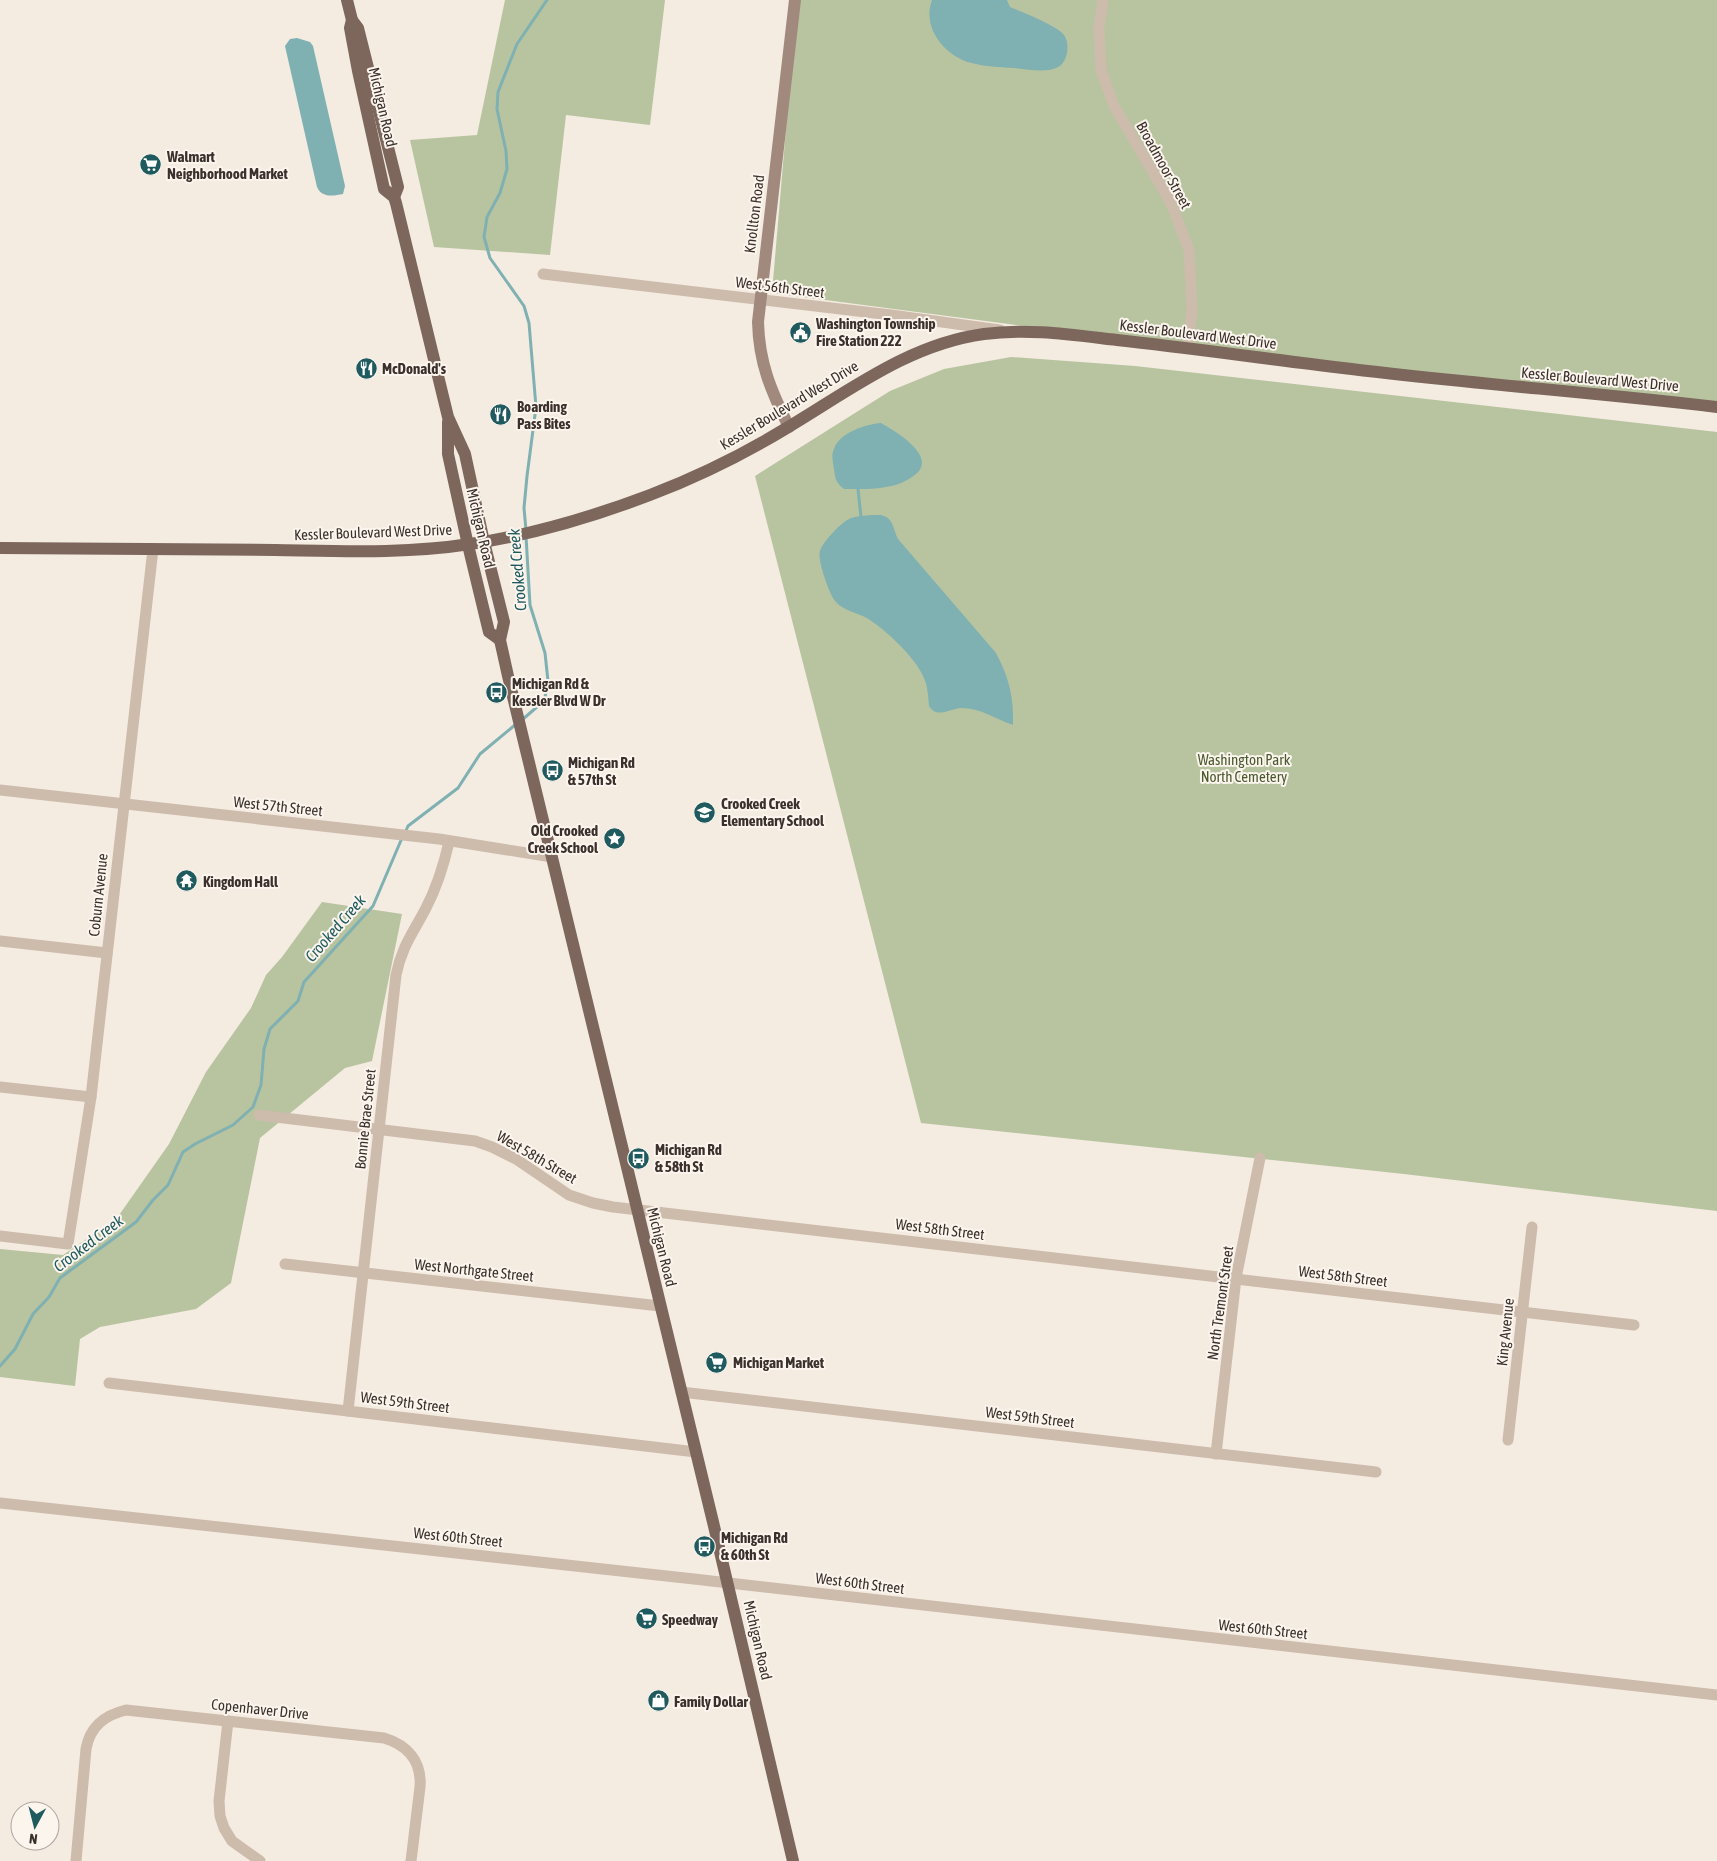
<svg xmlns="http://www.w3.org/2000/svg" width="1717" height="1861" font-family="'Asap Condensed',sans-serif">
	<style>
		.green { fill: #b8c4a0 }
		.water { fill: #7fb0b2 }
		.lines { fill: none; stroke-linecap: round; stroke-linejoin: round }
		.stream { stroke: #7fb0b2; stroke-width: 3 }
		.street { stroke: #cdbbac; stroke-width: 11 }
		.secondary { stroke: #a18a7d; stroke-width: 12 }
		.primary { stroke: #7d675c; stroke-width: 12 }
		.labels { text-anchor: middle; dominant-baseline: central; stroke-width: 4; stroke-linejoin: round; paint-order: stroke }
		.street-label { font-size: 15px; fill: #3b302b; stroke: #fbf5ee }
		.poi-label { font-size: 15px; font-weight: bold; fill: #3b302b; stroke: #fbf5ee; text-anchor: start }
		.park-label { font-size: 15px; fill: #4a5a2e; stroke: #fbf5ee }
		.water-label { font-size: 16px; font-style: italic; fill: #1f5a5e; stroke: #fbf5ee }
	</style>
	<rect width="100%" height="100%" fill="#f4ebe1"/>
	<g class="green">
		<polygon points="505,0 665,0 650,125 566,115 550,255 434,247 410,140 477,135"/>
		<polygon points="797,0 1717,0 1717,407 1411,377 772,293"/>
		<polygon points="1011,357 1135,366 1717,432 1717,1211 1404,1174 921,1123 755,476 890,391 944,369"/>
		<polygon points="322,902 402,914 372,1061 345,1068 260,1138 231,1283 196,1309 100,1327 80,1339 75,1386 0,1377 0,1249 63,1255 117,1218 169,1144 206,1072 251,1008 266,975 282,957"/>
	</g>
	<g class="water">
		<path d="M932 0H1007L1010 7C1022 12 1058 26 1064 35 1071 45 1067 65 1056 68 1043 73 1028 69 1014 68 1001 67 988 67 976 64 947 59 921 29 932 0Z"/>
		<path d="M297 38 310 42 313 46 345 186 343 194C333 196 322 198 317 187L285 46 290 39Z"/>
		<path d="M881 423C897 432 942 459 912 477 906 481 898 485 891 486 876 490 859 489 844 489 836 483 835 478 834 469 833 462 831 455 834 449 839 433 866 424 881 423Z"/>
		<path d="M881 515C894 518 893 529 898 539L996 653C1009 677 1014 698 1013 725 995 719 981 708 961 708 949 709 937 719 929 706 928 695 928 686 923 676 915 657 883 627 865 617 854 612 839 609 833 598 828 589 817 559 820 551 822 543 840 524 847 520 856 515 872 515 881 515Z"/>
	</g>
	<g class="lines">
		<g class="stream">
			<polyline points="858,489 861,517"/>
			<polyline points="526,530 524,508 527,476 536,407 529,323 524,306 490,258 484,237 487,217 500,193 507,169 506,151 497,109 498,92 517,44 547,0"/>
			<polyline points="522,720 538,706 545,697 548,681 545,653 530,605 526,536"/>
			<polyline points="405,833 408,826 458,788 480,754 515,725"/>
			<polyline points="0,1366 15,1349 33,1314 49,1297 60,1278 136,1222 153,1200 168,1185 183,1152 195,1144 233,1125 253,1107 261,1085 264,1049 270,1029 298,1001 304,982 373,906 402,838"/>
		</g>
		<g class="street">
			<polyline points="1103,0 1099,29 1101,70 1114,106 1171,203 1189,250 1192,309 1188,348"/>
			<polyline points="543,274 891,315 1000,330"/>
			<polyline points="0,790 439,839 552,857"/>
			<polyline points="0,941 107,953"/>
			<polyline points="0,1087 91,1097"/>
			<polyline points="259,1115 475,1141 492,1147 516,1159 569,1195 593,1203 613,1207 1634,1325"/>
			<polyline points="0,1236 68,1244 91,1097 153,549"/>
			<polyline points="285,1264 660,1306"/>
			<polyline points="109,1383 696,1452"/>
			<polyline points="681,1392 1376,1472"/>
			<path d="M348 1411 396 975C402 946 413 933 426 908 437 887 444 864 449 842"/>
			<polyline points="1508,1440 1532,1227"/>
			<polyline points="1216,1454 1236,1278 1260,1158"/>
			<polyline points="0,1503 694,1579 1717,1695"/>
			<polyline points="228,1721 219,1801 220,1816 224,1828 232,1841 260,1861"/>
			<path d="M76 1861 86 1749C90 1726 105 1715 126 1710L384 1738C407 1745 422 1761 420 1787L411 1861"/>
		</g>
		<path class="secondary" d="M789 427C771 391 759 363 758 322L795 0"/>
		<g class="primary">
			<polyline points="347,0 352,20 358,28 398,187 394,197"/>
			<polyline points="352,20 350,28 358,71 384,189 394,197 396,203 448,417 465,454 484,542 504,622 500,640 508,676 713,1522 793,1861"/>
			<polyline points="448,422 448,454 468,545 489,632 500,640"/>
			<path d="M0 548C92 548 184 550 275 550 340 551 406 554 470 544 532 535 592 517 650 495 697 477 742 455 785 429 849 391 909 344 984 334 1028 328 1073 335 1117 340 1182 347 1246 356 1311 364 1446 382 1582 391 1717 407"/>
		</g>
	</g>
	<defs>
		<symbol id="supermarket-disc" viewBox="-11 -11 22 22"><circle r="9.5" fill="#1f5a5e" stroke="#fbf5ee"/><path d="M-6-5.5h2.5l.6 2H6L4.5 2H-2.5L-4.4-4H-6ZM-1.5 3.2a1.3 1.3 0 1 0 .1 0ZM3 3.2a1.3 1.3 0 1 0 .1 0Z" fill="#fff"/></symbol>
		<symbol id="civic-disc" viewBox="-11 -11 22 22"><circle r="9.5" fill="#1f5a5e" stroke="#fbf5ee"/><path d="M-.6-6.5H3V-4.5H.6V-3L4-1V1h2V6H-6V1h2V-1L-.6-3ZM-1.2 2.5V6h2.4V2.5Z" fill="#fff"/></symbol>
		<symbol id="restaurant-disc" viewBox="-11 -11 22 22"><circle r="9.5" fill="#1f5a5e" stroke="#fbf5ee"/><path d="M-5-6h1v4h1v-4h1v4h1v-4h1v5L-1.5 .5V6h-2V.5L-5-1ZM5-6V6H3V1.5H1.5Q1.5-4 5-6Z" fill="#fff"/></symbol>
		<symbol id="bus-disc" viewBox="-11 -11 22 22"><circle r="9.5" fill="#1f5a5e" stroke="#fbf5ee"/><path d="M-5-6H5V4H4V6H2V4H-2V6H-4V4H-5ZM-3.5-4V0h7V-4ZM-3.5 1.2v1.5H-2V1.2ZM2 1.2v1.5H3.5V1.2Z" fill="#fff"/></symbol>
		<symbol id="school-disc" viewBox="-11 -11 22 22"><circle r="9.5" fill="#1f5a5e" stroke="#fbf5ee"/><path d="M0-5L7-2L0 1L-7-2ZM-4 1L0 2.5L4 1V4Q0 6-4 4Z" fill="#fff"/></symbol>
		<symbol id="sight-disc" viewBox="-11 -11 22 22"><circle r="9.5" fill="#1f5a5e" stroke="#fbf5ee"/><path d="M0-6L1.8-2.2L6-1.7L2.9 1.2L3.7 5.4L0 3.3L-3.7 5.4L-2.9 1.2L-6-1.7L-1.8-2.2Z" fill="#fff"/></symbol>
		<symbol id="temple-disc" viewBox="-11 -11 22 22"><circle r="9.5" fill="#1f5a5e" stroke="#fbf5ee"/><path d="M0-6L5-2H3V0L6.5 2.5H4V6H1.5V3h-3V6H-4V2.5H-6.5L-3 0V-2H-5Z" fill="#fff"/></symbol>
		<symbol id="shop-disc" viewBox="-11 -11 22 22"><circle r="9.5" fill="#1f5a5e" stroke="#fbf5ee"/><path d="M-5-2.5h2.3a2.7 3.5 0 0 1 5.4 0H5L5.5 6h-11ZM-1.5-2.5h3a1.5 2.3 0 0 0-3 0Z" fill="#fff"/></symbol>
	</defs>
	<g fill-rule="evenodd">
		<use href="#supermarket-disc" x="138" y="152" width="25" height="25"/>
		<use href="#civic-disc" x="788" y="320" width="25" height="25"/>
		<use href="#restaurant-disc" x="354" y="356" width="25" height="25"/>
		<use href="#restaurant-disc" x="488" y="402" width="25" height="25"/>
		<use href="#bus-disc" x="484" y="680" width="25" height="25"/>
		<use href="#bus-disc" x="540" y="758" width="25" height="25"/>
		<use href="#school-disc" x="692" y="800" width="25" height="25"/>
		<use href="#sight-disc" x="602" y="826" width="25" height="25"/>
		<use href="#temple-disc" x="174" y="868" width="25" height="25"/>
		<use href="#bus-disc" x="626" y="1146" width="25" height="25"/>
		<use href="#supermarket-disc" x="704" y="1350" width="25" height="25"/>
		<use href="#bus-disc" x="692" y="1534" width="25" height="25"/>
		<use href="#supermarket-disc" x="634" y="1606" width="25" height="25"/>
		<use href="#shop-disc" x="646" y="1688" width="25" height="25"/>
	</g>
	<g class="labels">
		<g class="street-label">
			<text transform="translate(383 107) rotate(77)">Michigan Road</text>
			<text transform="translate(1164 165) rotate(61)">Broadmoor Street</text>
			<text transform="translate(754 214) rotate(-83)">Knollton Road</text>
			<text transform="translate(780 287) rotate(7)">West 56th Street</text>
			<text transform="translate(1198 334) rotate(7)">Kessler Boulevard West Drive</text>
			<text transform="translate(1600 379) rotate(5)">Kessler Boulevard West Drive</text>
			<text transform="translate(789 405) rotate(-31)">Kessler Boulevard West Drive</text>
			<text transform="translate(481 528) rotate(77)">Michigan Road</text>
			<text transform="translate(373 532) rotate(-2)">Kessler Boulevard West Drive</text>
			<text transform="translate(278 806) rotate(6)">West 57th Street</text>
			<text transform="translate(98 895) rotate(-84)">Coburn Avenue</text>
			<text transform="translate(365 1119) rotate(-84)">Bonnie Brae Street</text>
			<text transform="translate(537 1157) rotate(30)">West 58th Street</text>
			<text transform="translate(940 1229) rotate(7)">West 58th Street</text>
			<text transform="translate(662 1247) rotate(76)">Michigan Road</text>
			<text transform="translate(474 1270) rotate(6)">West Northgate Street</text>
			<text transform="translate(1343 1276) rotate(7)">West 58th Street</text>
			<text transform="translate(1220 1303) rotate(-82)">North Tremont Street</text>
			<text transform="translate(1505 1332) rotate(-84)">King Avenue</text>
			<text transform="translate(405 1402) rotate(7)">West 59th Street</text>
			<text transform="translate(1030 1417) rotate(7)">West 59th Street</text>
			<text transform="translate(458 1537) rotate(6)">West 60th Street</text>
			<text transform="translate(860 1583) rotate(7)">West 60th Street</text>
			<text transform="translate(1263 1629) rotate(6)">West 60th Street</text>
			<text transform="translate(758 1640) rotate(77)">Michigan Road</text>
			<text transform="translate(260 1709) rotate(6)">Copenhaver Drive</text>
		</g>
		<g class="poi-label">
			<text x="167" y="156">Walmart<tspan x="167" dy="17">Neighborhood Market</tspan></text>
			<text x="816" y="323">Washington Township<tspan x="816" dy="17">Fire Station 222</tspan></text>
			<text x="382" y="368">McDonald's</text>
			<text x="517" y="406">Boarding<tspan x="517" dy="17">Pass Bites</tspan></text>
			<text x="512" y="683">Michigan Rd &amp;<tspan x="512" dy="17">Kessler Blvd W Dr</tspan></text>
			<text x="568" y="762">Michigan Rd<tspan x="568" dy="17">&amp; 57th St</tspan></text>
			<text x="721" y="803">Crooked Creek<tspan x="721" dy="17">Elementary School</tspan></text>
			<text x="598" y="830" text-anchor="end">Old Crooked<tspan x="598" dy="17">Creek School</tspan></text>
			<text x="203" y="881">Kingdom Hall</text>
			<text x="655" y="1149">Michigan Rd<tspan x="655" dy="17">&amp; 58th St</tspan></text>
			<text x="733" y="1362">Michigan Market</text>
			<text x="721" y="1537">Michigan Rd<tspan x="721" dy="17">&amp; 60th St</tspan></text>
			<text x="662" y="1619">Speedway</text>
			<text x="674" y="1701">Family Dollar</text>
		</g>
		<g class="park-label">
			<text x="1244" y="759">Washington Park<tspan x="1244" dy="17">North Cemetery</tspan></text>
		</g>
		<g class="water-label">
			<text transform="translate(517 570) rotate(-95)">Crooked Creek</text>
			<text transform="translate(335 928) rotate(-49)">Crooked Creek</text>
			<text transform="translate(88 1243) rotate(-37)">Crooked Creek</text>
		</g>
	</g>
	<g transform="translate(35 1826) rotate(187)"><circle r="24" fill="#fbf5ee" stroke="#aea6a0"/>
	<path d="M0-4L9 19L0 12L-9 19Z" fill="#1f5a5e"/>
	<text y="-8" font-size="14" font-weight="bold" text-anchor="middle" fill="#3b302b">N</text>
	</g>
</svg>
